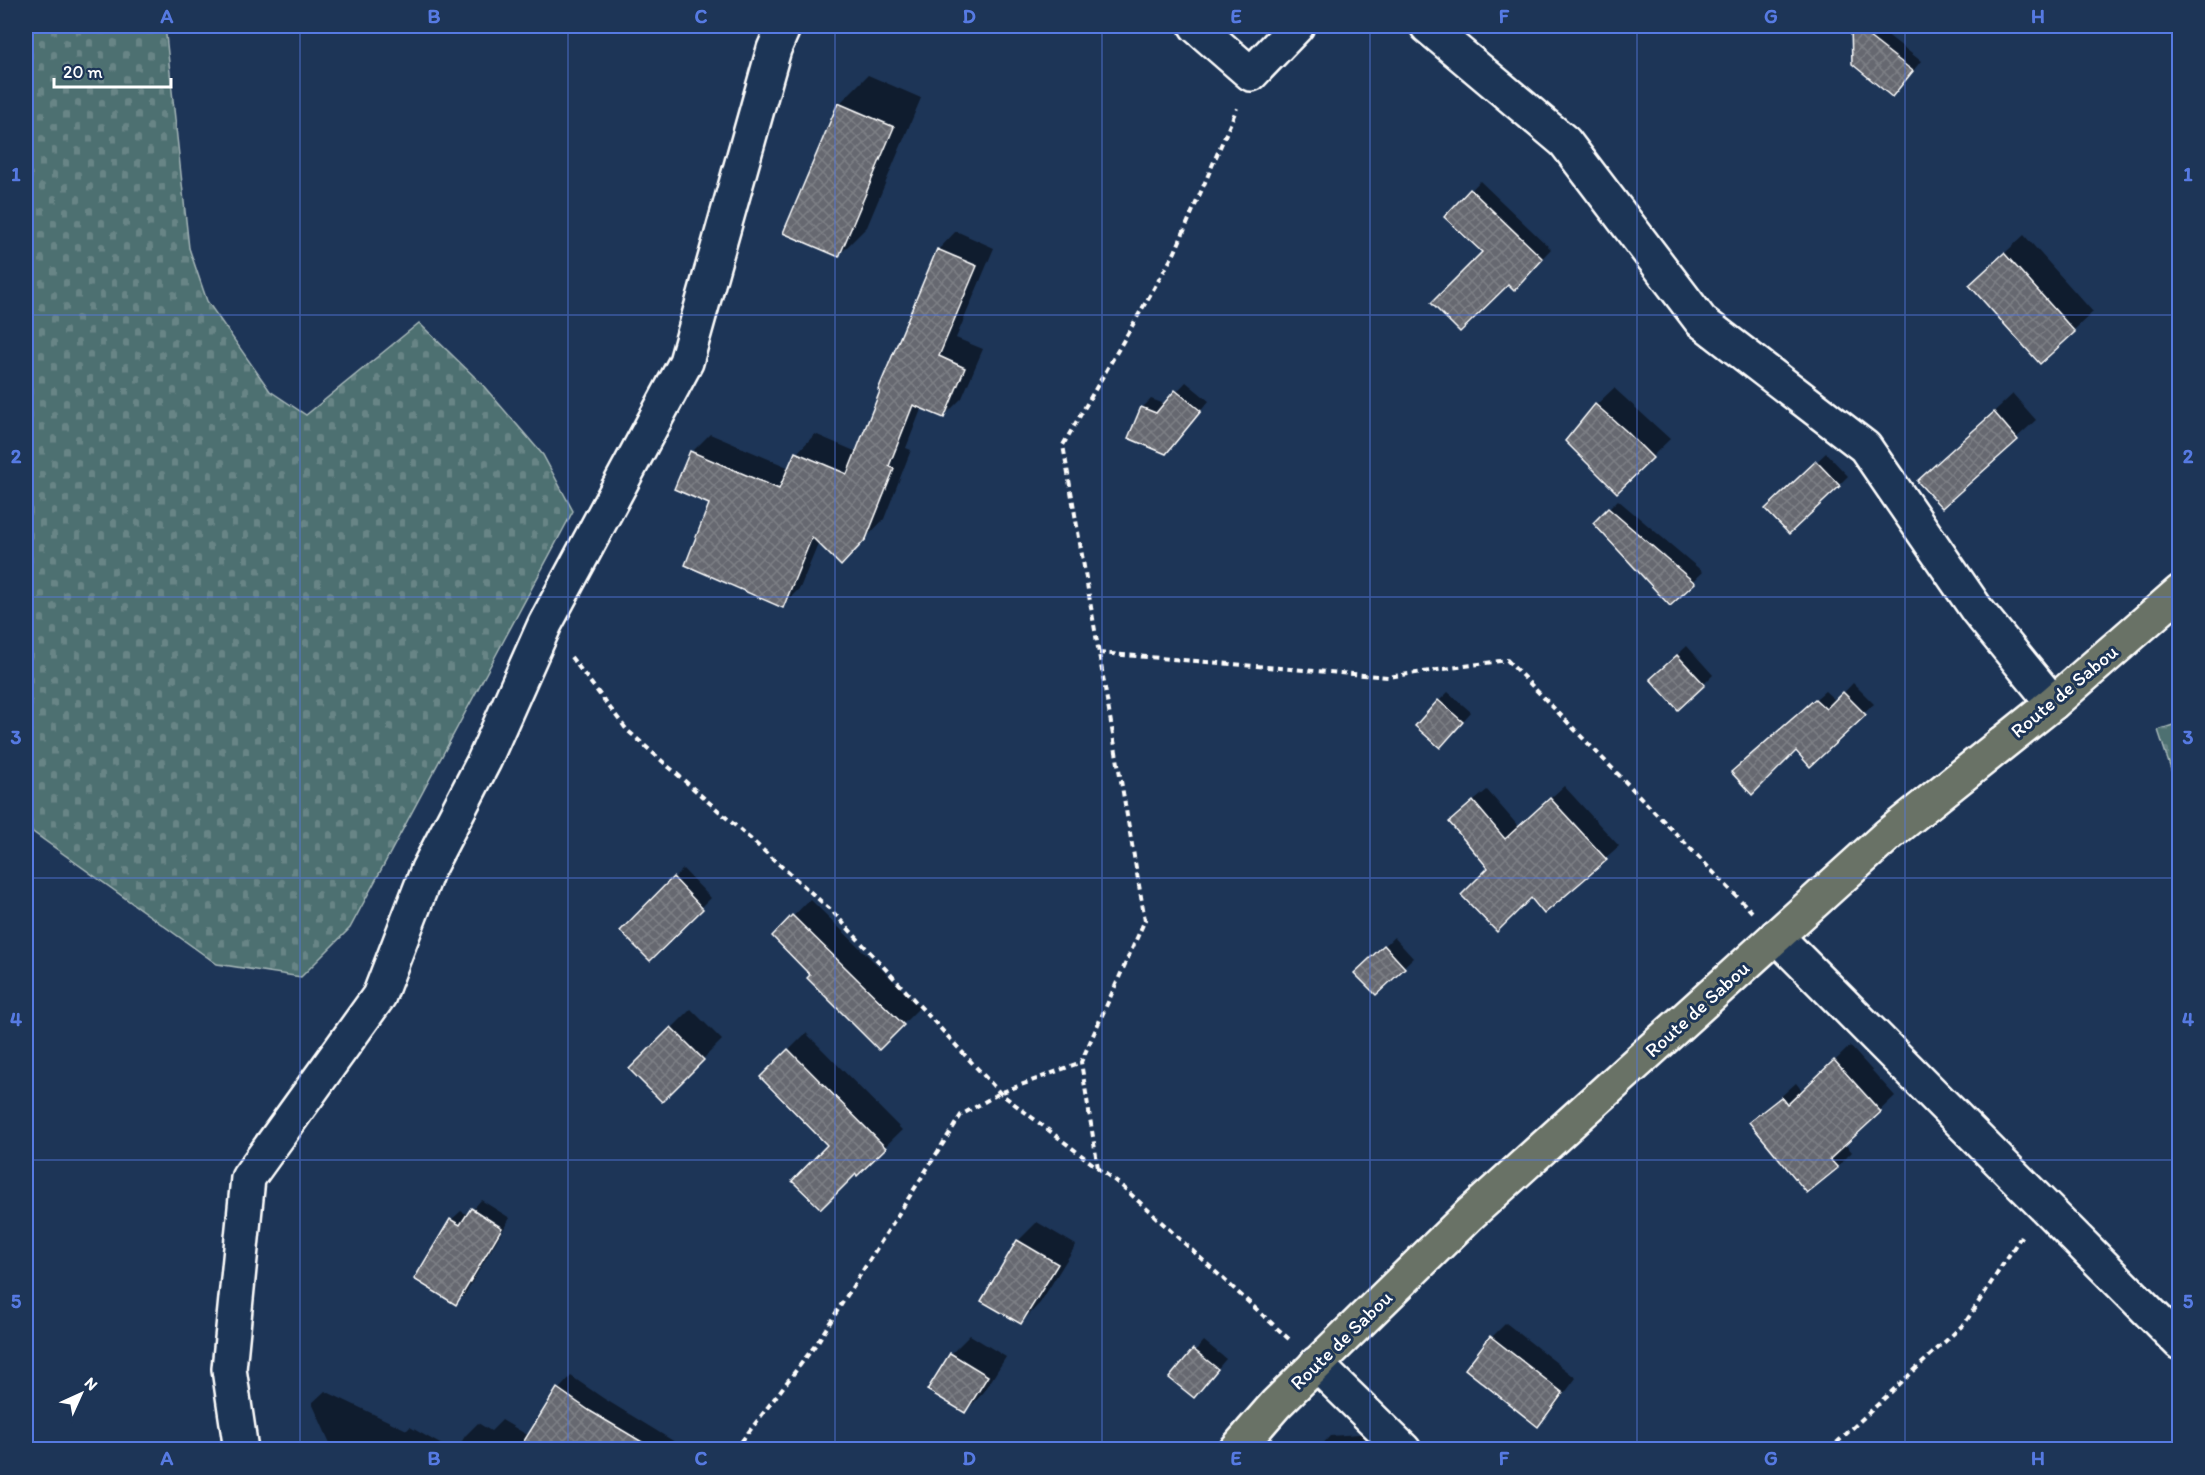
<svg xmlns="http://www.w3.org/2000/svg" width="2205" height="1475" font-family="Itim,sans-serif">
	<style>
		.cemetery { fill: url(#cemetery-stones); stroke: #a6b7b8; stroke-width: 1.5 }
		.shadow { fill: #0007 }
		.building { fill: url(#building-cross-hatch); stroke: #fff; stroke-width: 1.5 }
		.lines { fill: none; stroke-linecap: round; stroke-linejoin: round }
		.minor-casing { stroke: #fff; stroke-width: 38 }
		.major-casing { stroke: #fff; stroke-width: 38 }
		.path { stroke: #fff; stroke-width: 4; stroke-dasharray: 6 4.5; stroke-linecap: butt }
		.minor { stroke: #1d3557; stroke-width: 33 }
		.major { stroke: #697266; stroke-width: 33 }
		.grid { fill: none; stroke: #567ae2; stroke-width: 1.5; stroke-opacity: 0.55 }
		.labels { text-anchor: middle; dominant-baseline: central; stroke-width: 6; stroke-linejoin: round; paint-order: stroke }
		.street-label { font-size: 20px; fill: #fff; stroke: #1d3557 }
		.neatline { fill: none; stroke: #567ae2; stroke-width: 2 }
		.grid-label { font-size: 20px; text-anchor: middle; font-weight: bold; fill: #567ae2 }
	</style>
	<defs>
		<pattern id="cemetery-stones" width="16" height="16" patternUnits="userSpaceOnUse" patternTransform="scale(1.5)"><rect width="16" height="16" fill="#4d6f71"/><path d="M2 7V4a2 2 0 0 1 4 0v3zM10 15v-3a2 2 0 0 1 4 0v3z" fill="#688586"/></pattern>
		<pattern id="building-cross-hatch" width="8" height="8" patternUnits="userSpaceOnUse" patternTransform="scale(1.5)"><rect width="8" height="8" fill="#666870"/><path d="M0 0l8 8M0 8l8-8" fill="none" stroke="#7d7f85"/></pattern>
	</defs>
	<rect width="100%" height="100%" fill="#1d3557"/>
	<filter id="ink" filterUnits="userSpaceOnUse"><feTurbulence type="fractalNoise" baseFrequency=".0167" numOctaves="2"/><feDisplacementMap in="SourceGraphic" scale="12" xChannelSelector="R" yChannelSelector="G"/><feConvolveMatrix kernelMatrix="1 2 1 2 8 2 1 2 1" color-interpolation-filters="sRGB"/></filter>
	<g filter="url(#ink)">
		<g class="cemetery">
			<polygon points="26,26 165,26 189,248 207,301 270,391 306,415 419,323 481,383 543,455 573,511 350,928 301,977 217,964 26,827"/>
			<polygon points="2179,723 2180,723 2179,794 2158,730"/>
		</g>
		<g class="shadow">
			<polygon points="1852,26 1876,26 1921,61 1901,86 1853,64"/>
			<polygon points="868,75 921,98 867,227 838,256 839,104"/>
			<polygon points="1480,181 1551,249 1514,288 1485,252 1446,217"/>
			<polygon points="956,231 994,248 956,338 983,349 962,398 944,416 922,407 906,448 911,450 884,519 841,564 819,542 800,588 782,606 711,503 676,488 692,452 710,434 790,468 797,453 815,434 857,452 938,250"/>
			<polygon points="2024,235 2093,312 2040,362 1971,285"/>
			<polygon points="1186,382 1209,401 1166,452 1142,408 1151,399 1165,404"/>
			<polygon points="1614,388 1670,439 1617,491 1596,405"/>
			<polygon points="2013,394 2036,420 1942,506 1919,481"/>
			<polygon points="1826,453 1848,476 1839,485 1776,500"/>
			<polygon points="1618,500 1703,572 1670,604 1595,523"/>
			<polygon points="1687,646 1713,675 1704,684 1661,670"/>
			<polygon points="1853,683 1874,704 1810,765 1796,749 1742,763 1825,691 1836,701"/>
			<polygon points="1448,692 1471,712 1449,737 1439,701"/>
			<polygon points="1564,786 1619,846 1544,912 1531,896 1490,868 1464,809 1487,790 1519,827"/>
			<polygon points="683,869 711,898 650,959 622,931"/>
			<polygon points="810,899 920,1007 879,1048 774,936"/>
			<polygon points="1394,937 1413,958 1376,993 1356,973"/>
			<polygon points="691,1009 722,1040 662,1100 631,1069"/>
			<polygon points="806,1033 902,1130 857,1174 762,1077"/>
			<polygon points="1850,1046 1895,1096 1845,1144 1852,1152 1837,1167 1751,1123 1796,1083 1803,1092"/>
			<polygon points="481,1200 510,1218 465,1294 456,1303 451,1220 461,1211 468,1215"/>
			<polygon points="1037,1222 1076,1245 1040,1303 1021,1323 1018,1241"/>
			<polygon points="1506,1323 1576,1378 1552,1410 1538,1425 1492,1337"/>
			<polygon points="970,1335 1006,1357 984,1392 965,1412 951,1354"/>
			<polygon points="1204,1341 1226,1359 1194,1396 1172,1377"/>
			<polygon points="571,1376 603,1398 688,1450 457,1450 465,1436 478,1423 491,1431 502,1420 529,1436 559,1389"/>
			<polygon points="325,1391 407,1430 410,1427 451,1450 333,1450 312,1403"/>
			<polygon points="1389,1432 1374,1450 1317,1450 1330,1436"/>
		</g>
		<g class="building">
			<polygon points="1851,26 1855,26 1913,71 1892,97 1852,64"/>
			<polygon points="838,103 894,127 839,257 783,233"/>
			<polygon points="1470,189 1543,259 1514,291 1508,285 1460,332 1431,303 1482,252 1444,217"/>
			<polygon points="937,249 977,266 939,356 965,368 944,418 913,405 889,466 894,469 866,539 841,566 812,537 783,608 685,565 709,504 674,489 690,451 779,489 795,452 847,474 880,391 878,390"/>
			<polygon points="2004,253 2075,332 2040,364 1969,285"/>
			<polygon points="1175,390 1201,411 1166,454 1128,438 1141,407 1156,413"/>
			<polygon points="1595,404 1625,430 1653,458 1617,493 1565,441"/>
			<polygon points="1994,412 2018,440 1942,508 1917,481"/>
			<polygon points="1816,461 1840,486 1789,534 1765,509"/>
			<polygon points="1608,508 1695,583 1670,606 1593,523"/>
			<polygon points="1677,655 1705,685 1678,710 1650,679"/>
			<polygon points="1843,692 1866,715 1810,767 1796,751 1752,795 1731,772 1815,699 1826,709"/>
			<polygon points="1438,700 1463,722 1440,748 1415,726"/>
			<polygon points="1550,798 1607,860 1544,914 1531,898 1497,932 1461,895 1488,868 1449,822 1473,801 1505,839"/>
			<polygon points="673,877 703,909 650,961 620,931"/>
			<polygon points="792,915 904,1025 879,1050 807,978 810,975 772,936"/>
			<polygon points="1384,945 1405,968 1376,995 1354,973"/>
			<polygon points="671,1027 704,1060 662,1102 629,1069"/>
			<polygon points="788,1049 886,1148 857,1176 856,1174 821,1209 792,1181 827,1145 760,1077"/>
			<polygon points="1834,1060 1881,1112 1830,1159 1838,1168 1807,1193 1749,1122 1781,1097 1787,1105"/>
			<polygon points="471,1208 502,1228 456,1305 414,1279 450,1219 460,1225"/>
			<polygon points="1017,1240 1058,1264 1021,1324 981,1301"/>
			<polygon points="1490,1336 1563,1393 1538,1427 1465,1369"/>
			<polygon points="1193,1349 1218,1369 1194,1398 1169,1378"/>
			<polygon points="950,1353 988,1376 965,1413 927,1390"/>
			<polygon points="557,1388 590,1411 654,1449 519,1449"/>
		</g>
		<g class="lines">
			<defs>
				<g id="minor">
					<polyline points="1196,26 1251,74 1297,26"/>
					<polyline points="1427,26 1565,142 1701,321 1865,447 1977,610 2053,703"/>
					<polyline points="1776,936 2180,1343"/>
					<polyline points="1316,1364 1404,1450"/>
					<polyline points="241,1450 229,1369 248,1178 379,996 428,869 484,761 545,624 686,362 774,49 784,26"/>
				</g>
				<polyline id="major" points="1236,1450 1276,1404 1469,1215 1888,835 2053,703 2180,592"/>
			</defs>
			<use href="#minor" class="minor-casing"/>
			<use href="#major" class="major-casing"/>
			<g class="path">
				<polyline points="1099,653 1388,677 1507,660 1752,912"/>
				<polyline points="571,657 627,730 832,911 1000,1093 1123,1187 1290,1340"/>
				<polyline points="1098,1168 1081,1062 1145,920 1063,445 1175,252 1237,108"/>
				<polyline points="735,1450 817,1343 961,1115 1000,1093 1081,1062"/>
				<polyline points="1829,1450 1965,1323 2022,1235"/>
			</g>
			<use href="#minor" class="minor"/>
			<use href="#major" class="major"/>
		</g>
	</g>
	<path class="grid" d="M300 26V1450M568 26V1450M835 26V1450M1102 26V1450M1370 26V1450M1637 26V1450M1905 26V1450M26 315H2180M26 597H2180M26 878H2180M26 1160H2180"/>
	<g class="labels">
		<g class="street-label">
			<text transform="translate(2064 691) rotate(-40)">Route de Sabou</text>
			<text transform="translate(1697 1009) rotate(-42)">Route de Sabou</text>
			<text transform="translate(1341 1340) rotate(-44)">Route de Sabou</text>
		</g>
	</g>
	<rect width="2205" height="1475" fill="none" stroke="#1d3557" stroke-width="66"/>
	<g transform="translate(81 1394) rotate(45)" stroke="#1d3557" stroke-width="4.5" paint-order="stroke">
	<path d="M0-4.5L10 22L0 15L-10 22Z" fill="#ffffff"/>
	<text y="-9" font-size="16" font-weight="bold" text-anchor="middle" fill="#ffffff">N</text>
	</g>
	<path d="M54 78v9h117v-9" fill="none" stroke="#ffffff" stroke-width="3"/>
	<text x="63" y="78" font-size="18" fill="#ffffff" stroke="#1d3557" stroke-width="4.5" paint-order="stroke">20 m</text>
	<rect x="33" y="33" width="2139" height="1409" class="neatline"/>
	<g class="grid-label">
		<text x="167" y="23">A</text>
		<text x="434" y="23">B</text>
		<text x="701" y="23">C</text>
		<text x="969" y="23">D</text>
		<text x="1236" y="23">E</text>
		<text x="1504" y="23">F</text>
		<text x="1771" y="23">G</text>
		<text x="2038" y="23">H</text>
		<text x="16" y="181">1</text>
		<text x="2188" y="181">1</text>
		<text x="16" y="463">2</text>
		<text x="2188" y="463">2</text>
		<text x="16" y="744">3</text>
		<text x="2188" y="744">3</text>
		<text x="16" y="1026">4</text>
		<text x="2188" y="1026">4</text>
		<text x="16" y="1308">5</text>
		<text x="2188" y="1308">5</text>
		<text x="167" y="1465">A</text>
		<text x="434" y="1465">B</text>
		<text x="701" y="1465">C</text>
		<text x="969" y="1465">D</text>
		<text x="1236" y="1465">E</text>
		<text x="1504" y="1465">F</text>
		<text x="1771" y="1465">G</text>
		<text x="2038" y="1465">H</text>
	</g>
</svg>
